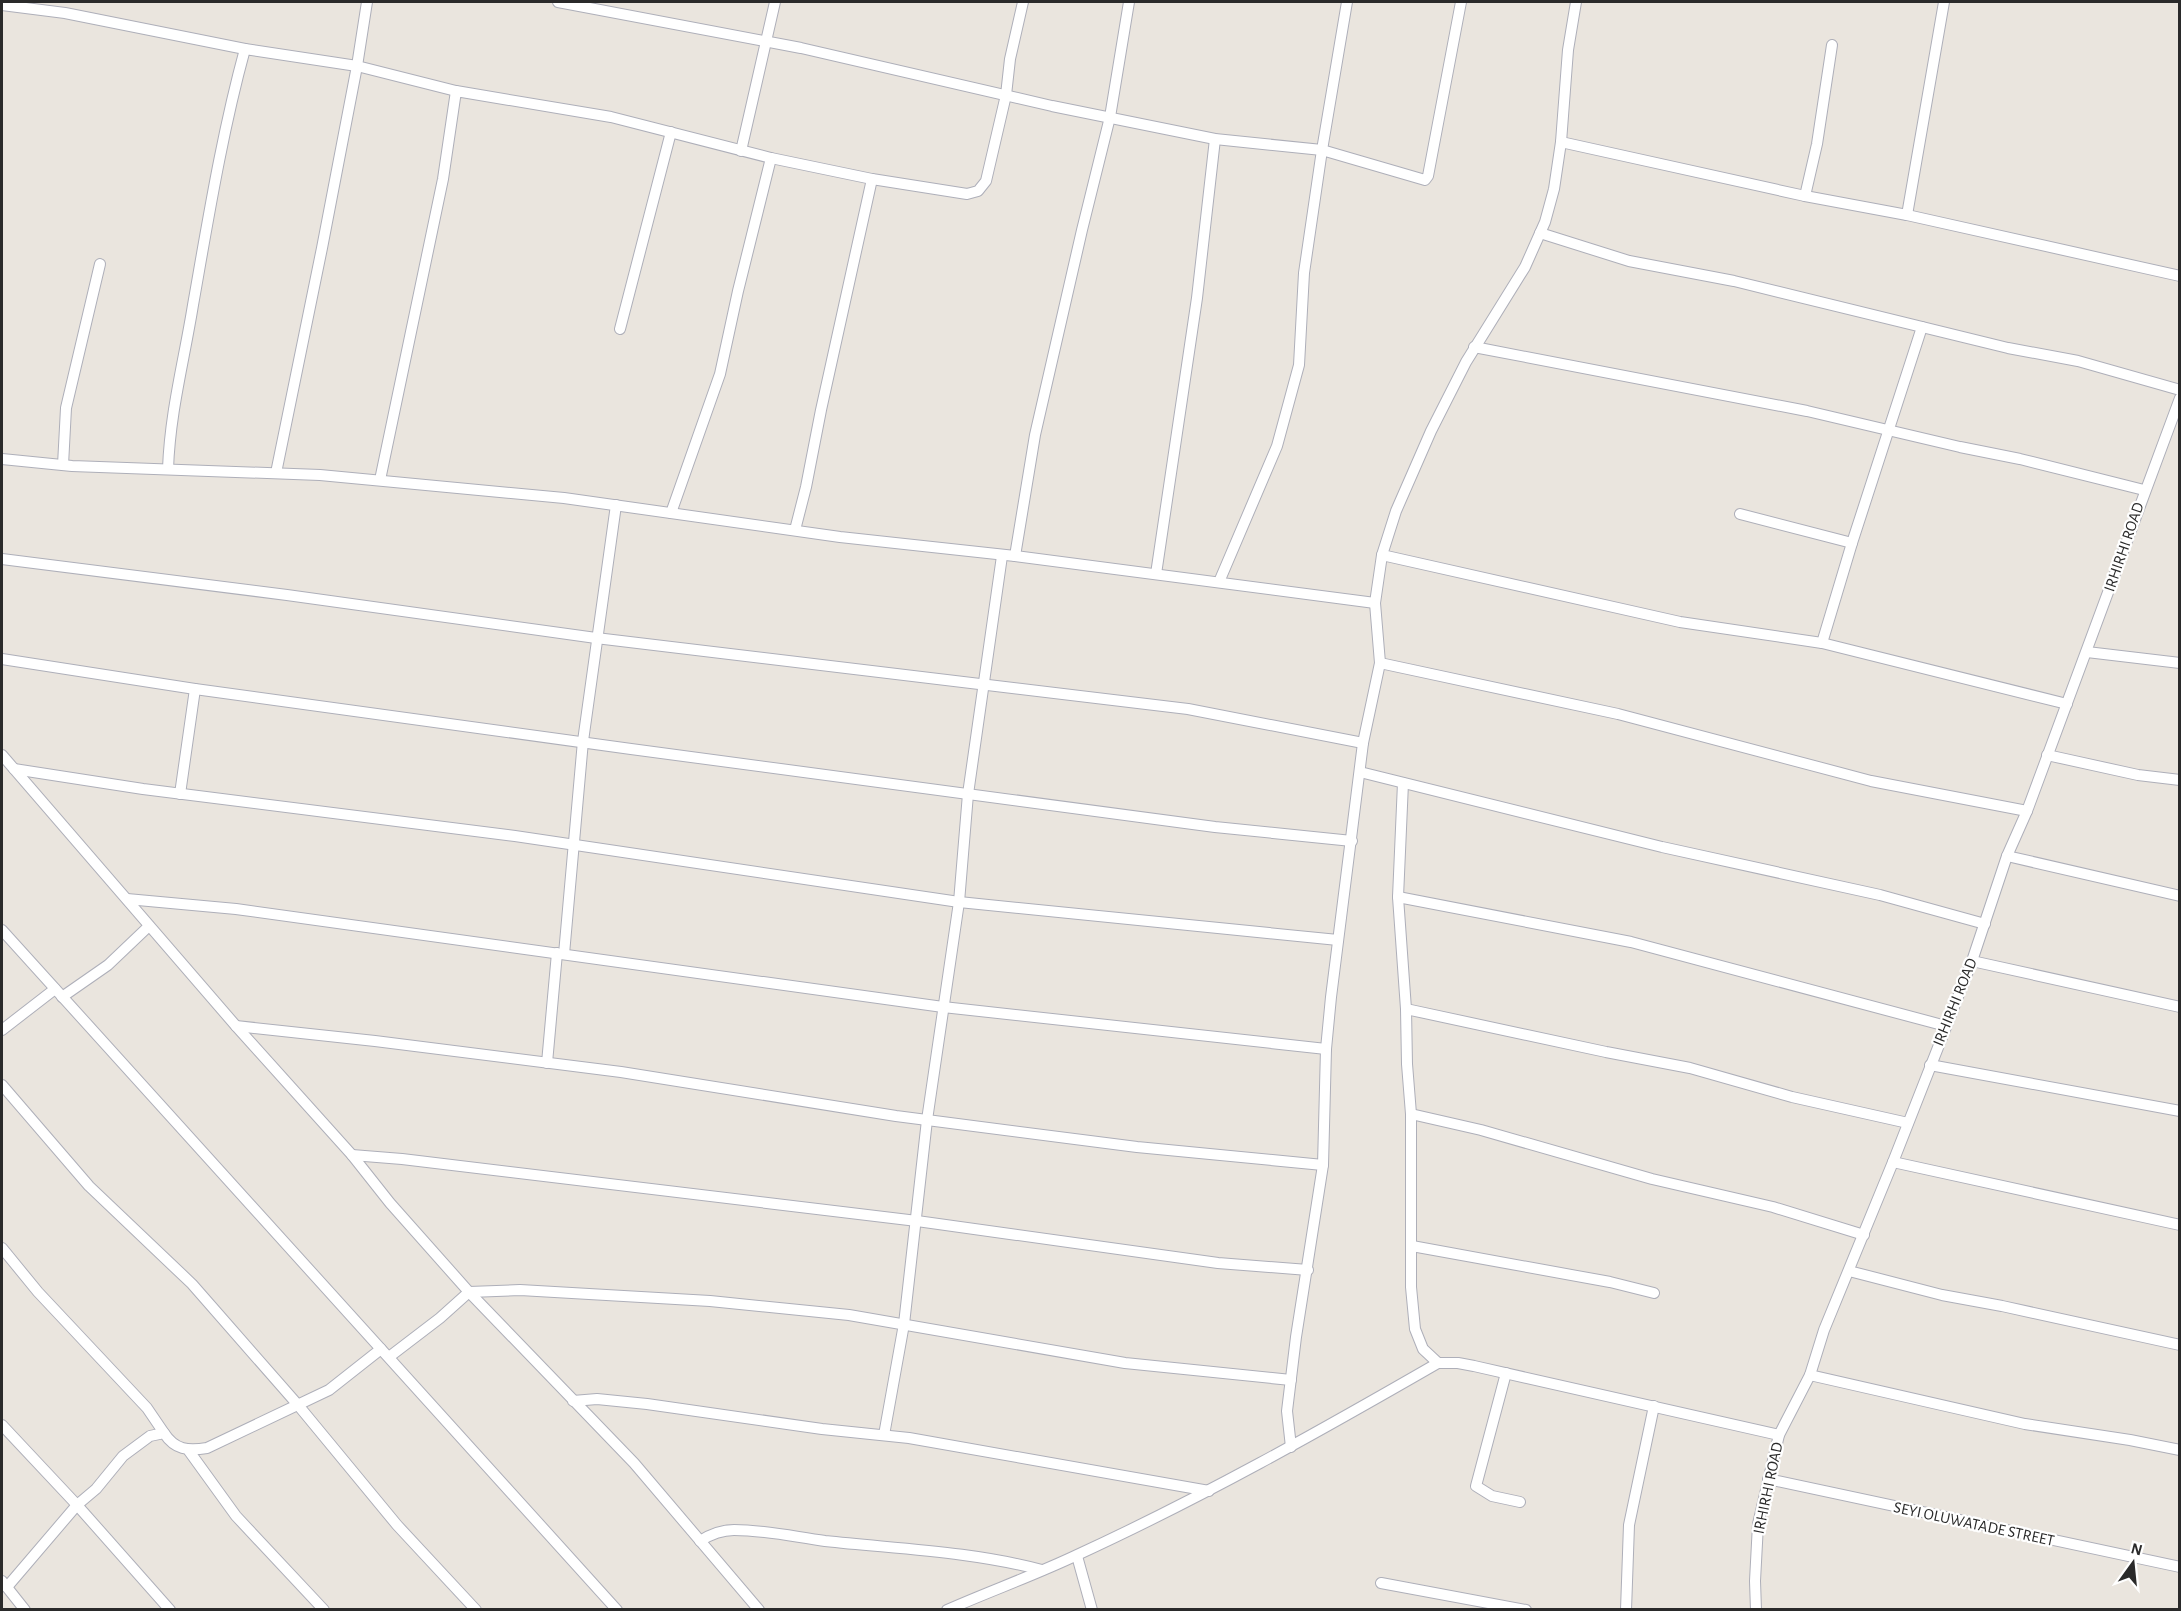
<svg xmlns="http://www.w3.org/2000/svg" width="2181" height="1611" font-family="'Alegreya Sans',sans-serif">
	<style>
		.lines { fill: none; stroke-linecap: round; stroke-linejoin: round }
		.minor-casing { stroke: #aeafb9; stroke-width: 12 }
		.minor { stroke: #fff; stroke-width: 10 }
		.labels { text-anchor: middle; dominant-baseline: central; stroke-width: 4.5; stroke-linejoin: round; paint-order: stroke }
		.street-label { font-size: 16px; fill: #2a2a2a; stroke: #fff }
	</style>
	<rect width="100%" height="100%" fill="#eae5de"/>
	<g class="lines">
		<defs>
			<g id="minor">
				<polyline points="558,2 801,48 1052,106 1215,139 1322,150 1425,180 1428,176 1461,2"/>
				<polyline points="2,5 65,13 245,49"/>
				<polyline points="1561,142 1805,196 1907,215 2180,276"/>
				<polyline points="741,151 775,2"/>
				<polyline points="872,179 967,194 978,191 986,181 1006,95 1010,59 1023,2"/>
				<polyline points="1805,196 1817,144 1832,45"/>
				<polyline points="1907,215 1944,2"/>
				<polyline points="1540,233 1629,261 1734,281 2008,348 2078,361 2180,390"/>
				<polyline points="620,329 671,132"/>
				<polyline points="1474,347 1807,411 1960,447 2020,459 2144,490"/>
				<polyline points="2,459 72,466 320,475 564,498 840,537 1015,556 1375,603"/>
				<polyline points="63,465 66,408 100,264"/>
				<path d="M168 469C170 412 184 361 193 305 208 220 222 133 245 49L357 66 456 91"/>
				<polyline points="276,473 322,248 357,66 367,2"/>
				<polyline points="380,480 443,179 456,91 611,117 771,158 872,179 821,410 806,487 795,530"/>
				<polyline points="671,513 720,374 738,291 771,158"/>
				<polyline points="1740,514 1852,543"/>
				<polyline points="1382,555 1680,622 1822,643 2067,704"/>
				<polyline points="1015,556 1035,435 1082,230 1110,117 1129,2"/>
				<polyline points="2,559 287,595 596,638 1188,709 1363,743"/>
				<polyline points="1156,574 1197,298 1215,139"/>
				<polyline points="1219,582 1277,446 1299,365 1304,273 1322,150 1347,2"/>
				<polyline points="1822,643 1852,543 1922,327"/>
				<polyline points="2087,652 2180,663"/>
				<polyline points="2,659 195,689 631,749 1215,827 1352,841"/>
				<polyline points="1380,663 1618,714 1871,781 2027,811"/>
				<polyline points="2,755 236,1026 352,1155 390,1203 469,1292 634,1463 759,1610"/>
				<polyline points="2047,755 2138,775 2180,780"/>
				<polyline points="14,769 143,789 515,836 959,902 1338,940"/>
				<polyline points="1360,772 1662,847 1880,895 1985,924"/>
				<polyline points="1403,783 1398,897 1406,1009 1407,1064 1411,1114 1411,1287 1415,1329 1423,1349 1438,1363"/>
				<polyline points="180,794 195,689"/>
				<polyline points="2007,856 2180,896"/>
				<polyline points="1398,897 1631,942 1946,1026"/>
				<polyline points="127,899 236,909 943,1007 1326,1049"/>
				<path d="M2 930C205 1157 412 1382 617 1610"/>
				<polyline points="564,954 583,741 616,505"/>
				<polyline points="1972,961 2180,1007"/>
				<polyline points="62,997 108,965 149,926"/>
				<polyline points="1406,1009 1606,1052 1690,1068 1792,1097 1908,1123"/>
				<polyline points="236,1026 375,1041 621,1072 896,1116 1137,1147 1323,1165"/>
				<polyline points="2,1030 55,989"/>
				<polyline points="547,1063 557,953"/>
				<polyline points="1930,1065 2180,1111"/>
				<polyline points="2,1085 89,1186 192,1284 298,1405 397,1525 476,1610"/>
				<polyline points="1411,1114 1481,1130 1652,1179 1773,1207 1864,1235"/>
				<polyline points="352,1155 402,1159 917,1221 1218,1263 1308,1270"/>
				<polyline points="1893,1162 2180,1225"/>
				<polyline points="1412,1246 1610,1282 1654,1293"/>
				<polyline points="2,1248 38,1292 147,1408 164,1433"/>
				<polyline points="1849,1271 1942,1295 2002,1306 2180,1345"/>
				<polyline points="389,1357 440,1318 469,1292 520,1290 710,1301 849,1315 1125,1363 1291,1380"/>
				<polyline points="1506,1373 1476,1486 1492,1496 1520,1502"/>
				<polyline points="1810,1375 2025,1424 2130,1440 2180,1450"/>
				<polyline points="573,1401 597,1399 647,1404 822,1429 909,1438 1209,1491"/>
				<polyline points="2,1425 77,1505 170,1610"/>
				<polyline points="884,1435 904,1324 927,1120 959,902 968,794 1002,556"/>
				<polyline points="1291,1447 1287,1411 1296,1337 1323,1165 1326,1049 1331,997 1363,743 1380,663 1375,603 1382,555 1396,511 1431,431 1466,362 1525,267 1545,222 1554,189 1561,142 1568,50 1576,2"/>
				<polyline points="189,1451 236,1516 324,1610"/>
				<polyline points="1768,1479 2180,1567"/>
				<path d="M700 1541C711 1534 721 1530 734 1530 765 1530 795 1537 825 1541 898 1549 970 1551 1042 1570"/>
				<polyline points="1077,1556 1092,1610"/>
				<polyline points="2,1581 25,1610"/>
				<polyline points="1381,1583 1526,1610"/>
				<path d="M7 1587 77 1505 96 1489 123 1456 150 1436 164 1433C175 1450 188 1451 207 1448L329 1390 381 1349"/>
				<path d="M947 1610C990 1591 1035 1575 1077 1555 1201 1498 1320 1431 1438 1363H1458L1474 1366 1779 1435"/>
				<polyline points="1626,1610 1629,1525 1654,1406"/>
				<polyline points="1756,1610 1755,1581 1758,1524 1779,1435 1810,1375 1824,1330 1893,1162 1972,961 2007,856 2027,811 2180,398"/>
			</g>
		</defs>
		<use href="#minor" class="minor-casing"/>
		<use href="#minor" class="minor"/>
	</g>
	<g class="labels">
		<g class="street-label">
			<text transform="translate(2124 547) rotate(-71)">IRHIRHI ROAD</text>
			<text transform="translate(1955 1002) rotate(-68)">IRHIRHI ROAD</text>
			<text transform="translate(1768 1488) rotate(-78)">IRHIRHI ROAD</text>
			<text transform="translate(1974 1524) rotate(12)">SEYI OLUWATADE STREET</text>
		</g>
	</g>
	<rect width="2181" height="1611" fill="none" stroke="#2a2a2a" stroke-width="6"/>
	<g transform="translate(2133 1563) rotate(15)" stroke="#ffffff" stroke-width="4.5" paint-order="stroke">
	<path d="M0-4.5L10 22L0 15L-10 22Z" fill="#2a2a2a"/>
	<text y="-9" font-size="16" font-weight="bold" text-anchor="middle" fill="#2a2a2a">N</text>
	</g>
</svg>
